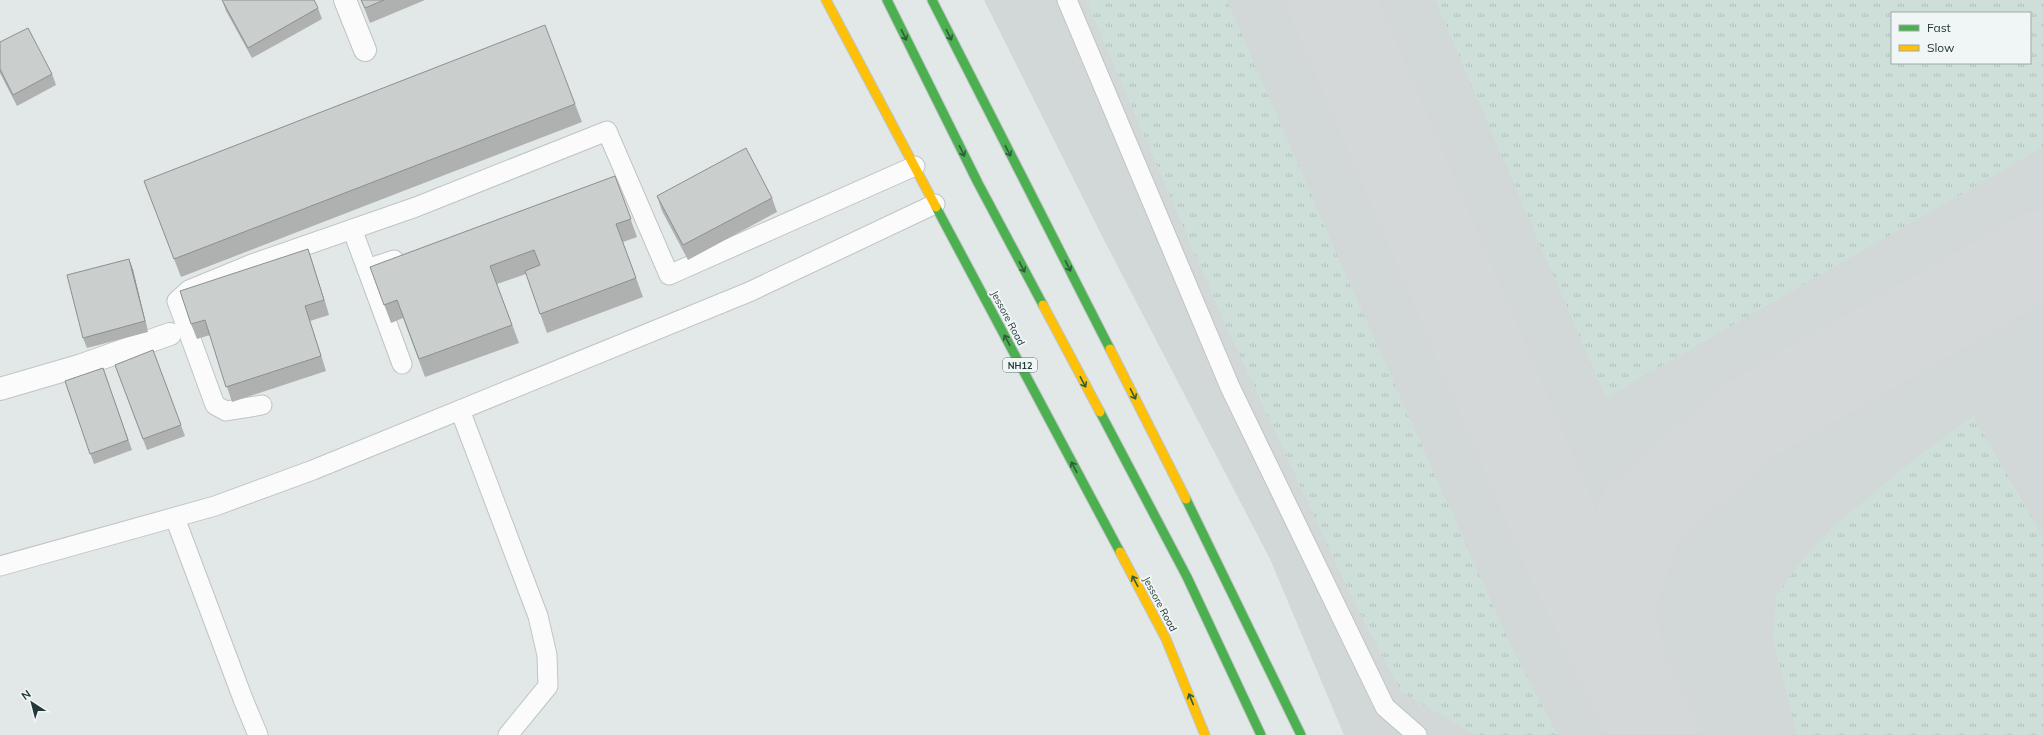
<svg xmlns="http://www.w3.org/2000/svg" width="2043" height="735" font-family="Mulish,sans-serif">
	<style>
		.built { fill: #d1d8d7; fill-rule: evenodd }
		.grass { fill: url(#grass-tufts); fill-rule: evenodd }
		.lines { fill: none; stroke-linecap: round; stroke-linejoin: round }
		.taxiway { stroke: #d4d8d8; stroke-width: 87 }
		.lane-casing { stroke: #bfc4c4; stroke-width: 21 }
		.street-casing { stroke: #bfc4c4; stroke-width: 24 }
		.fast-casing { stroke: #bfc5c4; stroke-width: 11 }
		.slow-casing { stroke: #bfc5c4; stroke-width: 11 }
		.lane { stroke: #fbfbfb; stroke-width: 19 }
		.street { stroke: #fbfbfb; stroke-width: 22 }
		.fast { stroke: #4caf50; stroke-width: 9 }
		.slow { stroke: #ffc107; stroke-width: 9 }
		.wall { fill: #aeb1b0 }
		.shaded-wall { fill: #8d9090 }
		.building { fill: #cacecd; stroke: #8d9090 }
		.oneway { stroke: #2f5c3f }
		.labels { text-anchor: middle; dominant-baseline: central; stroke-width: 4; stroke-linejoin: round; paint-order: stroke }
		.shield { fill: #f0f6f5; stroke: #607171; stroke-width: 1 }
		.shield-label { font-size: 9px; font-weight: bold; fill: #233838 }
		.street-label { font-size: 10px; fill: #233838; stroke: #f0f6f5 }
	</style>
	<defs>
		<pattern id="grass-tufts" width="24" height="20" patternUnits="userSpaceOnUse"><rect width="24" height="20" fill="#cddfd8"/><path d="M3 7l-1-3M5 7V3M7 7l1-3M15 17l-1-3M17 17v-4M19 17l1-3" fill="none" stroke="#b0c0ba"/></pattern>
	</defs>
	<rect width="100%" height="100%" fill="#e2e7e7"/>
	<path class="built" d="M984 0H2043V735H1344L1270 559 1103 238ZM1892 13H2030V63H1892Z"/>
	<g class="grass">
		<polygon points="1086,0 1227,0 1341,264 1512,648 1558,735 1476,735 1401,692 1353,600 1221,315"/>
		<path d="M1435 0H2043V147L1606 398ZM1892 13H2030V63H1892Z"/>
		<polygon points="1973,416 2043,537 2043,735 1797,735 1773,638 1776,596 1806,555 1836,524 1918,456"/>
	</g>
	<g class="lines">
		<g class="taxiway">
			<polyline points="1331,0 1572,564 1655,735"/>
			<polyline points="1621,663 1612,603 1641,515 1751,419 2043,253"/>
		</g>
		<defs>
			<g id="lane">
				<polyline points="1067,0 1230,387 1385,707 1417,735"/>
				<polyline points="352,229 367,269"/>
				<polyline points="394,260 367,269 402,364"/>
				<polyline points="262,405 226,411 215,405 177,301 189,290 252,264 416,207 607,131 669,275 915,166"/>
				<polyline points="460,410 538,616 547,655 548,686 508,735"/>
				<polyline points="175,518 243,699 258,735"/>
				<polyline points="0,566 215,506 313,470 749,292 935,204"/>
			</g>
			<g id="street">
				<polyline points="345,0 365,50"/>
				<polyline points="0,389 82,365 170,334"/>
			</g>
			<g id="fast">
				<polyline points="887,0 978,183 1043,305"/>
				<polyline points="932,0 1110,349"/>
				<polyline points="936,207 1120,552"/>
				<polyline points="1100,412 1187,577 1261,735"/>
				<polyline points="1186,499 1301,735"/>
			</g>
			<g id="slow">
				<polyline points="826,0 936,207"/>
				<polyline points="1043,305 1100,412"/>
				<polyline points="1110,349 1186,499"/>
				<polyline points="1120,552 1166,639 1205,735"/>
			</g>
		</defs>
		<use href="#lane" class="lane-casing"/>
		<use href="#street" class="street-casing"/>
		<use href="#fast" class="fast-casing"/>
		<use href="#slow" class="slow-casing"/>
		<use href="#lane" class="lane"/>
		<use href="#street" class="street"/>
		<use href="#fast" class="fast"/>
		<use href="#slow" class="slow"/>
	</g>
	<g class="wall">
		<polygon points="222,0 318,8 322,19 252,58 226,11"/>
		<polygon points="361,0 425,0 370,23"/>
		<polygon points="0,42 52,74 56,85 17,106 0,73"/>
		<polygon points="575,104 582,122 181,277 144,181"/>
		<polygon points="615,176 637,237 623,242 643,297 547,333 526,274 497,284 519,343 425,377 403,318 391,323 370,267"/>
		<polygon points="657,196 772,198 777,212 688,260 662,211"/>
		<polygon points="308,249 313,264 329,315 310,321 326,371 232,402 210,335 197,339 191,324"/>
		<polygon points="129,259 133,270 148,332 87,348 83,338"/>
		<polygon points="153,350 185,436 147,450 115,365"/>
		<polygon points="103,368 132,450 94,464 65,381"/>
	</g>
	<g class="shaded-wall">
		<polygon points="308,249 313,264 329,315 324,300"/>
		<polygon points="129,259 133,270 148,332 145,321"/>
		<polygon points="305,306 310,321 326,371 321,356"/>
	</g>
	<g class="building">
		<polygon points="222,0 314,0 318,8 248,48"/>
		<polygon points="361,0 384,0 365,8"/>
		<polygon points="545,25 575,104 174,259 144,181"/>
		<polygon points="28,28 52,74 13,95 0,69 0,42"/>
		<polygon points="746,148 772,198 683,245 657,196"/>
		<polygon points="615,176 631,219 616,224 636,278 540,314 525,271 540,265 534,250 490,266 512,325 419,359 397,300 384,305 370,267"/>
		<polygon points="308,249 324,300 305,306 321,356 226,387 205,320 191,324 180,291"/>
		<polygon points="129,259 145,321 83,338 67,275"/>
		<polygon points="153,350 181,425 143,439 115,365"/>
		<polygon points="103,368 128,440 90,454 65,381"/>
	</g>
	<defs><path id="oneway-shaft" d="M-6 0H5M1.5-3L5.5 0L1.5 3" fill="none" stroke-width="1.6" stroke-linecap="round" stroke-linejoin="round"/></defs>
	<g class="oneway">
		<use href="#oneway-shaft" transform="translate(904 35) rotate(64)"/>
		<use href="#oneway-shaft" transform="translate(949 35) rotate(63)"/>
		<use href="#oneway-shaft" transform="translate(962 151) rotate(64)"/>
		<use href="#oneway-shaft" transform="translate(1008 151) rotate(63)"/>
		<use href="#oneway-shaft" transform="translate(1068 266) rotate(63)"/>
		<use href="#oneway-shaft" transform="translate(1022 267) rotate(62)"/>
		<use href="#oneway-shaft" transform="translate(1007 340) rotate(-118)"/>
		<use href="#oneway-shaft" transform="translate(1083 382) rotate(62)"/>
		<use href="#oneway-shaft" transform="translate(1133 394) rotate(63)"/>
		<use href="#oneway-shaft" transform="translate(1074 467) rotate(-118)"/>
		<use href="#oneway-shaft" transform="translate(1135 581) rotate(-118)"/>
		<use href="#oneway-shaft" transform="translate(1191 699) rotate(-112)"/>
	</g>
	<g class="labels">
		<rect class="shield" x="1003" y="358" width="34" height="14" rx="3"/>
		<g class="shield-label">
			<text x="1020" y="365">NH12</text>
		</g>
		<g class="street-label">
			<text transform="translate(1008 318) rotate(62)">Jessore Road</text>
			<text transform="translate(1160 604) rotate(62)">Jessore Road</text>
		</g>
	</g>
	<rect x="1891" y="12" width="140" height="52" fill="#f0f6f5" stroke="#9eaaa9"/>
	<rect x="1899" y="25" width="20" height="6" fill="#4caf50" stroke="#9eaaa9"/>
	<text x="1927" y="32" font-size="12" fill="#233838">Fast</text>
	<rect x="1899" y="45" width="20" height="6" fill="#ffc107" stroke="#9eaaa9"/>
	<text x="1927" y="52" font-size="12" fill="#233838">Slow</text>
	<g transform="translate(32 703) rotate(324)" stroke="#f0f6f5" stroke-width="3" paint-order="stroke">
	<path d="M0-3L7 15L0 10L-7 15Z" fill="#233838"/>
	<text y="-6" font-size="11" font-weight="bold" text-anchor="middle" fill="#233838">N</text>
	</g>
</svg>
